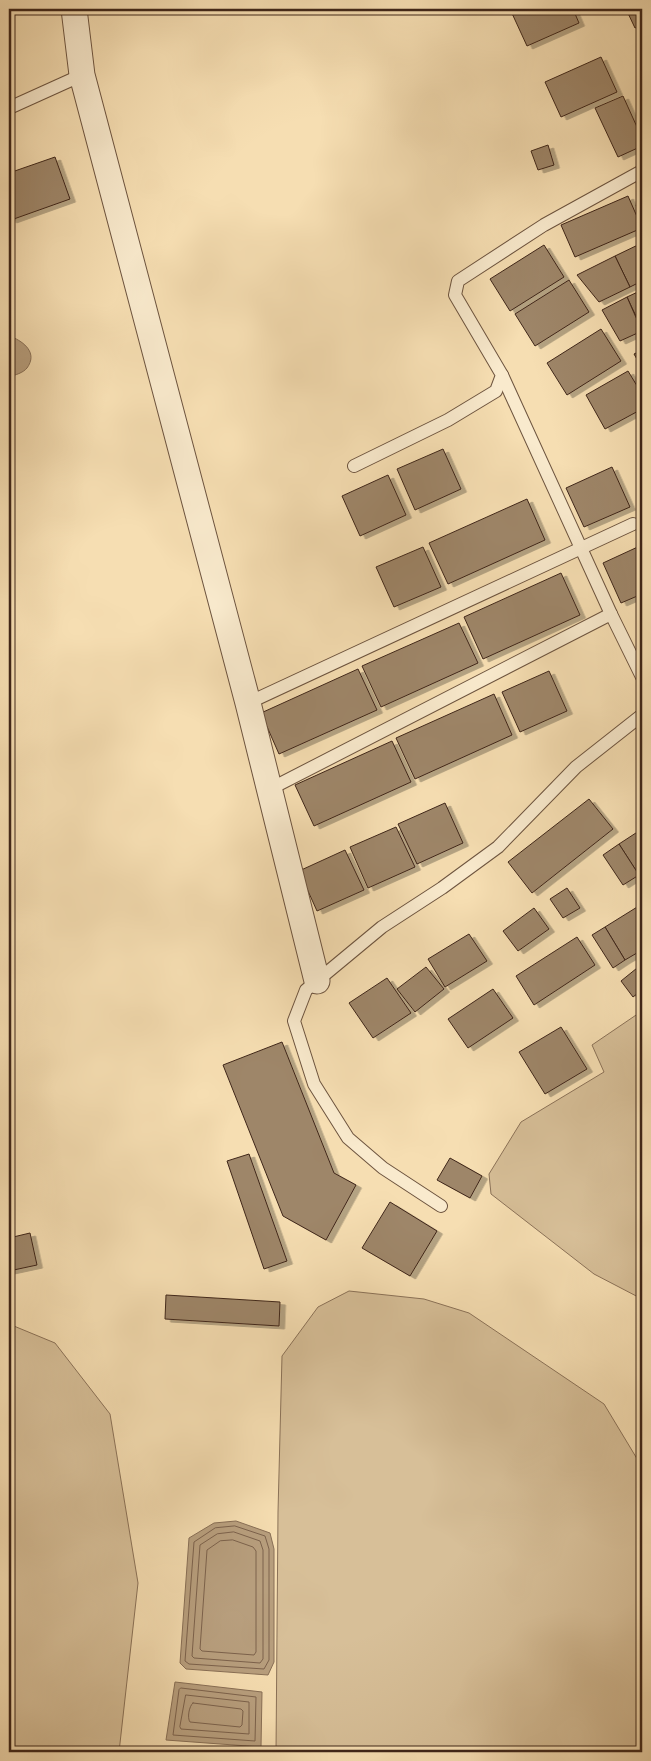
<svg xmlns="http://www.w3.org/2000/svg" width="651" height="1761" font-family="Cardo,serif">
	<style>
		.green { fill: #d7bf98; stroke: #8b7258 }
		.water { fill: #b89f7e; stroke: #886f56 }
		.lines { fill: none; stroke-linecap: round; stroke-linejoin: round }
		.shore { stroke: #7c624c; stroke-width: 1 }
		.building { fill: #9e8669; stroke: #3f2619; filter: url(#shadow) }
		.lane-casing { stroke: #6d543f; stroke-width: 14 }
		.street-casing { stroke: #6d543f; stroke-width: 27 }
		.lane { stroke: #f9eacd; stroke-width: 12 }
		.street { stroke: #f9eacd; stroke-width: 25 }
	</style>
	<defs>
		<filter id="shadow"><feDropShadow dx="5.5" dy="3" stdDeviation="0" flood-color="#0004"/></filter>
	</defs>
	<rect width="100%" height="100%" fill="#f6deb2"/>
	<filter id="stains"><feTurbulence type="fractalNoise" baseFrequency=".004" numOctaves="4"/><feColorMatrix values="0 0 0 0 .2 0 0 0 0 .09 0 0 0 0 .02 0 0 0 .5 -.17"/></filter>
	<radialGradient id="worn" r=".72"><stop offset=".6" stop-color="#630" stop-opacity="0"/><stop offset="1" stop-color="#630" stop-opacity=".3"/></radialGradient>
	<g class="green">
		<polygon points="642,1011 642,1299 594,1274 491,1194 489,1174 521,1122 604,1072 592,1045"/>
		<polygon points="349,1291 424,1299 469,1313 604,1404 642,1467 642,1752 276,1752 278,1512 282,1356 318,1307"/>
		<polygon points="9,1324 55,1343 110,1414 138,1583 119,1752 9,1752"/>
	</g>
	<g class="water">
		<path d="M12 337C24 342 38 353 27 368 23 373 15 375 9 377V338Z"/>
		<polygon points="236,1521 270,1533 274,1549 274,1662 268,1675 186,1669 180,1663 189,1538 214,1523"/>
		<polygon points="175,1682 262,1692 261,1747 166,1740"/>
	</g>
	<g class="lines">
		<g class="shore">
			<polygon points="235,1526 265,1536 269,1549 269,1660 264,1669 189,1664 185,1661 194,1542 215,1528"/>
			<polygon points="234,1532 260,1541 263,1550 263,1659 260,1663 194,1658 192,1656 200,1545 217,1534"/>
			<polygon points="233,1540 253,1547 256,1551 256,1652 254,1655 202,1651 200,1649 207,1550 220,1541"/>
			<polygon points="181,1688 256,1697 255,1741 173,1735 179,1690"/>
			<polygon points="186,1695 249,1702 249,1734 181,1729 180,1727"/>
			<path d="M193 1703 241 1709 243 1711 242 1725 240 1727 190 1722C187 1718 189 1706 193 1703Z"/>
		</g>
	</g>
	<g class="building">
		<polygon points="510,9 573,9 579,23 527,46"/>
		<polygon points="626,9 642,9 642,25 635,28"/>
		<polygon points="601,57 617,92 561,117 545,82"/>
		<polygon points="623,96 642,138 642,146 618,157 595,108"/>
		<polygon points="548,145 554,165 538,170 531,151"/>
		<polygon points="55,157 70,199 11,220 9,215 9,173"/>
		<polygon points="628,196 642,228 575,257 561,225"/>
		<polygon points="642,202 642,217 636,205"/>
		<polygon points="642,243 642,281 630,287 615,256"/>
		<polygon points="544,245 564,277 510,311 490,279"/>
		<polygon points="615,256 630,287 599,302 577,275"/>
		<polygon points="569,280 589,312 535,346 515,314"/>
		<polygon points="642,290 642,329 627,297"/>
		<polygon points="627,297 642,331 620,341 602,310"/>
		<polygon points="601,329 621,361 567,395 547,363"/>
		<polygon points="642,350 642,368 634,354"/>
		<polygon points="628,371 642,394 642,409 605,429 586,395"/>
		<polygon points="443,449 461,489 415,510 397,469"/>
		<polygon points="612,467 630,507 584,527 566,488"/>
		<polygon points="388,475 406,515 360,536 342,496"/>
		<polygon points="527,499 545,540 448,584 429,543"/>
		<polygon points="642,545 642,594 621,603 603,563"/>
		<polygon points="423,547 441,587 394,607 376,567"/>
		<polygon points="561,573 580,615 483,659 464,617"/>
		<polygon points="459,623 478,663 381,707 362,666"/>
		<polygon points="358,669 377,710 279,754 261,713"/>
		<polygon points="549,671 567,711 520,732 502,692"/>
		<polygon points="494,694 512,735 415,779 396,738"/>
		<polygon points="392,741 411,782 314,826 295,785"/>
		<polygon points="589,799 613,829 532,893 508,862"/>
		<polygon points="445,803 463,843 417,864 398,824"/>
		<polygon points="396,827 415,867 368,888 350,847"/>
		<polygon points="642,829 642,873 639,875 619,844"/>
		<polygon points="619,844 639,875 623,885 603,855"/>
		<polygon points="345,850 364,890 317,911 299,871"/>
		<polygon points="567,888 580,908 563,918 550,899"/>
		<polygon points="642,904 642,950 625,960 605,927"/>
		<polygon points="534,908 549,929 518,951 503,931"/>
		<polygon points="605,927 625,960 613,968 592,935"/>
		<polygon points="469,934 487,961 445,987 428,959"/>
		<polygon points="577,937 595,965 534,1005 516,976"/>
		<polygon points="642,964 642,990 633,997 621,981"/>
		<polygon points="426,967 444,989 415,1012 397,989"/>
		<polygon points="387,978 411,1013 373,1038 349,1003"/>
		<polygon points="493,989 513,1018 468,1048 448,1019"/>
		<polygon points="561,1027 587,1069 545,1094 519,1052"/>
		<polygon points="282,1042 334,1173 356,1185 326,1240 283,1216 223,1065"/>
		<polygon points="249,1154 287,1261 264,1269 227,1161"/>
		<polygon points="450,1158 482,1176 470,1198 437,1180"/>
		<polygon points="390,1202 437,1231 410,1276 362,1248"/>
		<polygon points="30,1233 37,1265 9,1271 9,1238"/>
		<polygon points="166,1295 280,1302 279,1326 165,1319"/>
	</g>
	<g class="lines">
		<defs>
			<g id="lane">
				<polyline points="9,108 82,75"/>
				<polyline points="502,375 611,614 642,677"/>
				<polyline points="354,466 448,420 496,391 502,375 455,295 458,281 544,225 642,171"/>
				<polyline points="248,703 633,524"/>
				<polyline points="270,789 611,614"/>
				<polyline points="441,1206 383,1168 348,1138 314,1084 294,1021 306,990 382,927 442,888 498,847 576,767 642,715"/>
			</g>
			<polyline id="street" points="74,9 82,75 248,703 317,981"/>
		</defs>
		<use href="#lane" class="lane-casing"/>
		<use href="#street" class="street-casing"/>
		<use href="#lane" class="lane"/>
		<use href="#street" class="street"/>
	</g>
	<rect width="651" height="1761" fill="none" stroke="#f6deb2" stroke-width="30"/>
	<rect x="10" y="10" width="631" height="1741" fill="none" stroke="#3f2619" stroke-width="2.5"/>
	<rect x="15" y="15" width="621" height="1731" fill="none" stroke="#3f2619"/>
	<rect width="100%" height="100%" filter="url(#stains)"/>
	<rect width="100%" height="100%" fill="url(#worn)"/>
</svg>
